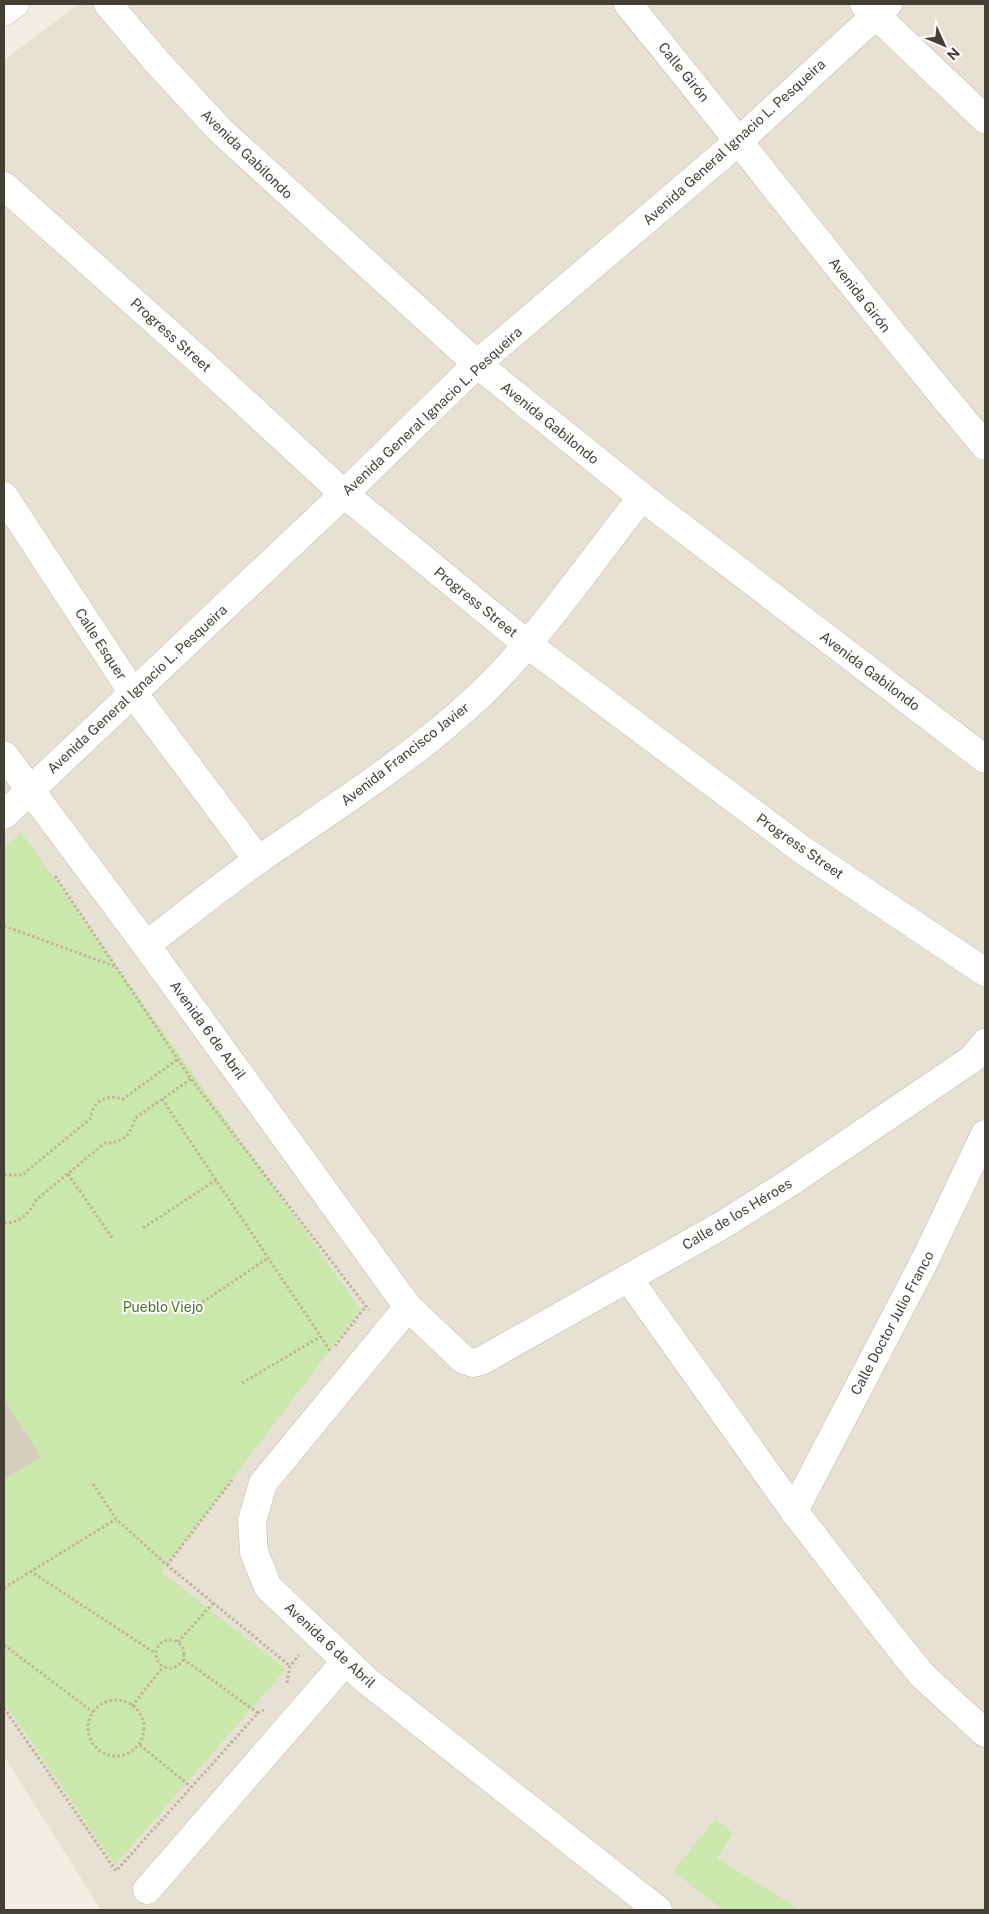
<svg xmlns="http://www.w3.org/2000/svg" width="989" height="1914" font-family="'Public Sans',sans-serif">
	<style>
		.residential { fill: #e6e1d2 }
		.green { fill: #cbe8ac }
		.building { fill: #d7cdbc }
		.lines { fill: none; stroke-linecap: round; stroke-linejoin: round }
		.street-casing { stroke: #c1b9aa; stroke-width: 29 }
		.path { stroke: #c0b398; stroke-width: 3; stroke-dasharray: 2.5 2.5; stroke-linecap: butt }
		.street { stroke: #fff; stroke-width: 28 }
		.labels { text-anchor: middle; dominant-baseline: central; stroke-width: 4; stroke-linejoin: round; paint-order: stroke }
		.street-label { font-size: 14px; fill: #443f34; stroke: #fff }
		.park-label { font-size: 14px; fill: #437627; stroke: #fff }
	</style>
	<rect width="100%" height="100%" fill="#f2eee4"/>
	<polygon class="residential" points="79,4 985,4 985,1910 101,1910 4,1756 4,60"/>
	<g class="green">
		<polygon points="21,832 361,1310 161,1572 286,1669 115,1865 4,1702 4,849"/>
		<polygon points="715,1820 733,1833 717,1858 797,1908 794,1910 723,1910 673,1871"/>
	</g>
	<polygon class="building" points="4,1400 41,1457 5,1479 4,1476"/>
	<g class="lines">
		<defs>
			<g id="street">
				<polyline points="108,4 158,63 221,131 477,364 642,497 985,759"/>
				<path d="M628 4C748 151 863 301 985 446"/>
				<polyline points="864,4 985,119"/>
				<polyline points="4,12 15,4"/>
				<polyline points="4,186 201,362 344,494 527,644 801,849 985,972"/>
				<polyline points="4,496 133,693 258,860"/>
				<polyline points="4,755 146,945 408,1307 464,1360 473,1363 481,1361 719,1227 789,1183 972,1059 985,1043"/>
				<polyline points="4,815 344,494 477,364 740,140 888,4"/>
				<path d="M146 945C184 916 222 885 261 858 335 807 413 758 479 696 539 639 590 562 642 497"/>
				<polyline points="628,1278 794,1511 889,1634 922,1675 985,1733"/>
				<polyline points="408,1307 263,1483 252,1521 254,1552 268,1587 366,1680 658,1910"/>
				<polyline points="794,1511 925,1260 985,1134"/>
				<polyline points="147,1890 346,1661"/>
			</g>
		</defs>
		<use href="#street" class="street-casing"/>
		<g class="path">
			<polyline points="55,876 191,1079 369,1310"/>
			<polyline points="4,926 114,966"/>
			<polyline points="162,1099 331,1352"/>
			<polyline points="68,1174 113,1239"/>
			<path d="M4 1175H22L90 1119C93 1101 106 1094 123 1099L178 1059"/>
			<path d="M4 1223C20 1223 29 1214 36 1200L105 1143C123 1143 131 1135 135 1118L191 1079"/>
			<polyline points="143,1228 216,1180"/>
			<polyline points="194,1308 268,1258"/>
			<polyline points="335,1346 366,1306"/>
			<polyline points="242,1383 320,1337"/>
			<polyline points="93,1484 116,1519 167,1565 290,1666"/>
			<polyline points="167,1565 232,1480"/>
			<polyline points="30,1571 155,1653"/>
			<polyline points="4,1588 116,1519"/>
			<circle cx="170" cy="1654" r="14"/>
			<polyline points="178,1642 213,1603"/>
			<polyline points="4,1645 93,1712"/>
			<polyline points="183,1659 258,1713"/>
			<polyline points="287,1683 290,1666 299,1655"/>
			<circle cx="116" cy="1728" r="28"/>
			<polyline points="132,1706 163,1667"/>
			<polyline points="4,1708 116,1871 258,1713 264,1710"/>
			<polyline points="140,1745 191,1787"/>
		</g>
		<use href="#street" class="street"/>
	</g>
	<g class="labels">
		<g class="street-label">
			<text transform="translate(684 72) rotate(51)">Calle Girón</text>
			<text transform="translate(734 142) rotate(-42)">Avenida General Ignacio L. Pesqueira</text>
			<text transform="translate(247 154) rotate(44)">Avenida Gabilondo</text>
			<text transform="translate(860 295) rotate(52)">Avenida Girón</text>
			<text transform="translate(171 335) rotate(42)">Progress Street</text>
			<text transform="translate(432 411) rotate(-43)">Avenida General Ignacio L. Pesqueira</text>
			<text transform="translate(550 423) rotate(39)">Avenida Gabilondo</text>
			<text transform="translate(476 602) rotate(39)">Progress Street</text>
			<text transform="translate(101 644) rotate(57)">Calle Esquer</text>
			<text transform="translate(870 671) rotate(37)">Avenida Gabilondo</text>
			<text transform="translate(137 689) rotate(-43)">Avenida General Ignacio L. Pesqueira</text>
			<text transform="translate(405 754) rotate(-38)">Avenida Francisco Javier</text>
			<text transform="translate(800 846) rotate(35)">Progress Street</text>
			<text transform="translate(208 1030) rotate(54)">Avenida 6 de Abril</text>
			<text transform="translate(737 1214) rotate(-31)">Calle de los Héroes</text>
			<text transform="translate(892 1323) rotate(-62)">Calle Doctor Julio Franco</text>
			<text transform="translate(330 1645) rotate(43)">Avenida 6 de Abril</text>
		</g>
		<g class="park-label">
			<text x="163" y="1307">Pueblo Viejo</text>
		</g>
	</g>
	<rect width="989" height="1914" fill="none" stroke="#443f34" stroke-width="10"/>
	<g transform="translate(944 45) rotate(134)" stroke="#ffffff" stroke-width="4" paint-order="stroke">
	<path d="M0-4L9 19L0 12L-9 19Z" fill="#443f34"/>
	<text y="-8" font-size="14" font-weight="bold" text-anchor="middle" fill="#443f34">N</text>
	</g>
</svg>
